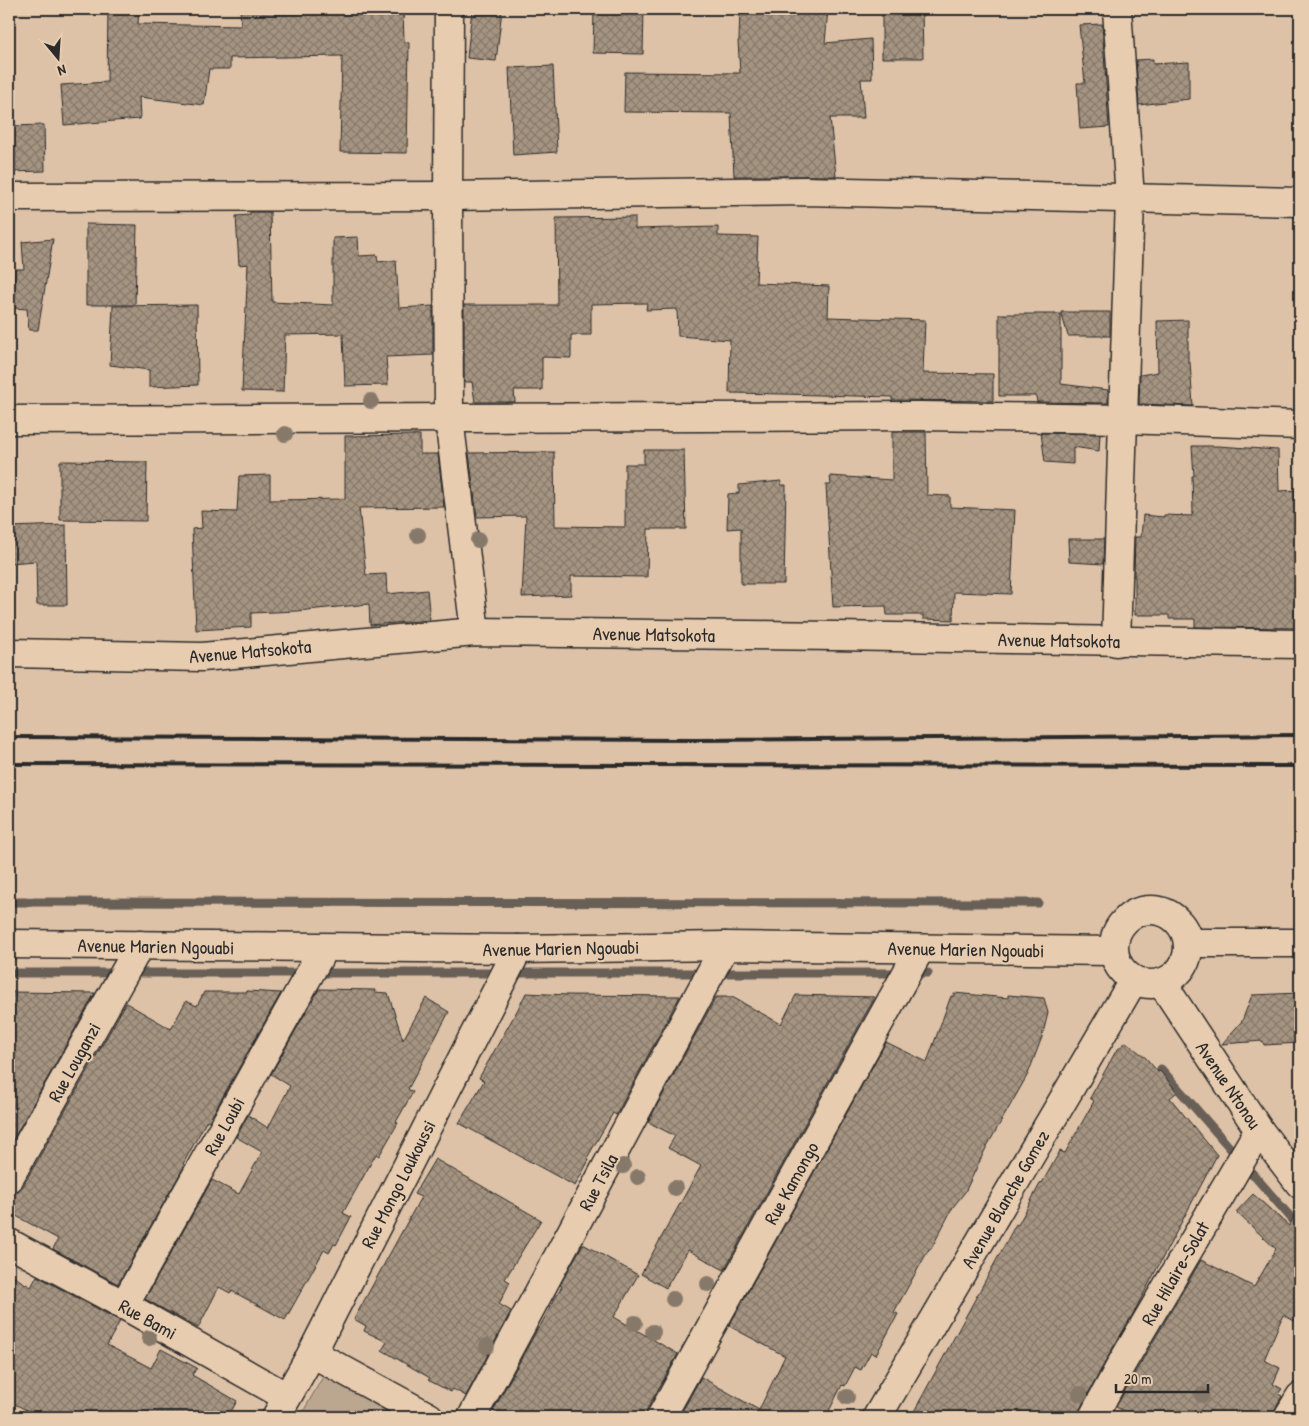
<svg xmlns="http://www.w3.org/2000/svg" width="1309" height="1426" font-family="'Patrick Hand',sans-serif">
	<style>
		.green { fill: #bba690; stroke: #73685e }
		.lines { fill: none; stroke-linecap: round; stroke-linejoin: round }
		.stream { stroke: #685f56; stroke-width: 9 }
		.building { fill: url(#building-cross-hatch); stroke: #2b2b2b }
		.street-casing { stroke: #2b2b2b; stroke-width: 31 }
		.secondary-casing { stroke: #2b2b2b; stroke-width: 31 }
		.street { stroke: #e8ccaf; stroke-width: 28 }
		.secondary { stroke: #e8ccaf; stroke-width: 28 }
		.rail { stroke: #2b2b2b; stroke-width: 4 }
		.tree { fill: #87796b }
		.labels { text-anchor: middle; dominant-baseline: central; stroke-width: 4; stroke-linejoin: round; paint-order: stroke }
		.street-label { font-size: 19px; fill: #2b2b2b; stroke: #e8ccaf }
	</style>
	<defs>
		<pattern id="building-cross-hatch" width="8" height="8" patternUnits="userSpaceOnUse" patternTransform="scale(1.25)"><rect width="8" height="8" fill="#a59481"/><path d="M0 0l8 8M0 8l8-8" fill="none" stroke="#87796a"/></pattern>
	</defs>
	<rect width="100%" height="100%" fill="#ddc2a7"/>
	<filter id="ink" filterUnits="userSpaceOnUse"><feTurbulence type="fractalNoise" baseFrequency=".02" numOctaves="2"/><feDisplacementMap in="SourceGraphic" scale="10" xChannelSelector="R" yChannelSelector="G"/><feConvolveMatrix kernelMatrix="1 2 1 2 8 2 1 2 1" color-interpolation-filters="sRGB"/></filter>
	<g filter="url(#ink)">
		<polygon class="green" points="324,1375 397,1417 300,1417"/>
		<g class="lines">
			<g class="stream">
				<polyline points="9,902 1038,903"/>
				<polyline points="9,973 928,973"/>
				<polyline points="1161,1069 1300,1228"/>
			</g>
		</g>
		<g class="building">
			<polygon points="108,9 139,9 138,24 241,26 240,9 403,9 404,42 409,43 407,153 340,152 342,56 230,58 230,69 209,69 204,105 139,97 140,119 64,125 61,85 107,82"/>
			<polygon points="472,9 502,10 496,61 467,58"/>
			<polygon points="594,9 644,9 643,54 593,53"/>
			<polygon points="740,9 828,9 825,43 871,39 872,79 861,79 864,118 830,118 836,176 734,176 731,113 624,112 625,72 740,73 738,41 739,40"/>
			<polygon points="882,9 922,9 923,58 882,58"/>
			<polygon points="1102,24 1109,127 1080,129 1077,83 1085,83 1079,25"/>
			<polygon points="1153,59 1153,64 1189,62 1189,99 1139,105 1136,60"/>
			<polygon points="553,66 557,152 513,155 509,68"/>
			<polygon points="44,125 45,171 9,172 9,126"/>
			<polygon points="250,212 270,212 272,302 333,305 333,238 358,237 359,256 377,255 378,262 396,260 399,308 433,306 433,355 386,357 388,385 345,386 343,334 285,335 283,392 242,391 248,264 239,265 236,216 250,215"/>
			<polygon points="635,217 635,229 718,227 718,236 758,237 756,283 829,286 828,317 925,320 923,373 993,374 993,401 892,400 892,397 783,394 729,393 730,340 678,336 677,309 646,310 647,303 591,304 591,335 571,335 571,358 542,357 542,390 514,390 515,402 475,402 472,382 464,382 464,305 557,305 556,218"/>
			<polygon points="86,224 137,225 135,305 86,305"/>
			<polygon points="53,239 38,330 29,330 27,309 13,308 15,269 24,269 22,242"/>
			<polygon points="197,305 198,385 149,387 149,370 110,365 113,306"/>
			<polygon points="1061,312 1110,312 1110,336 1068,336"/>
			<polygon points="999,314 1061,314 1061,384 1108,390 1108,403 1037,402 1036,396 999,396"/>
			<polygon points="1188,320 1188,362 1190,362 1193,406 1139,404 1140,375 1158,372 1157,321"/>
			<polygon points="892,432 926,432 927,495 950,496 950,507 1015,510 1011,594 954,592 953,620 923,619 923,615 887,615 886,606 833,607 826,485 831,485 830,476 892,480"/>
			<polygon points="1041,433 1100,434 1099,451 1073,447 1073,464 1045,462"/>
			<polygon points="420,435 420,454 438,454 444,507 359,508 366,575 386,574 387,594 427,590 430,620 370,625 369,604 297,611 251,613 251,627 196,630 192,529 202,528 201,511 237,512 239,476 270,475 270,500 345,499 345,436"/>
			<polygon points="1192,446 1218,446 1278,450 1279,491 1300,490 1300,628 1195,627 1195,619 1169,619 1169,615 1135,615 1135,577 1134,577 1135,537 1141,537 1143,515 1164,517 1164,515 1192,516 1192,513 1193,513 1192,476 1194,476"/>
			<polygon points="644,450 684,450 686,529 648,529 647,577 571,576 571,595 522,597 526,516 477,517 469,453 554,452 555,526 625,527 625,464 644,464"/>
			<polygon points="60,461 147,462 146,521 60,520"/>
			<polygon points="781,481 781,485 786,485 784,584 741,584 741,528 727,529 728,494 739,493 739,485"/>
			<polygon points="66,525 67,605 37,605 36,561 9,563 9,527"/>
			<polygon points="1068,539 1104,539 1103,564 1069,562"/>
			<polygon points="319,989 375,990 374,992 388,993 403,1040 426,998 449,1012 408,1089 413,1092 396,1122 398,1123 379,1156 376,1154 343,1213 351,1217 336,1245 334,1244 329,1253 324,1250 285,1320 232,1291 230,1293 219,1287 198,1328 145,1299 212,1180 239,1194 262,1152 236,1137 248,1115 268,1128 290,1086 271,1074"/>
			<polygon points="247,991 281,993 209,1121 207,1120 183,1164 185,1165 118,1284 53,1249 58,1239 9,1212 9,1194 17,1192 23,1186 126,1003 171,1029 186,1001 197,1006 204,992 247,992"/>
			<polygon points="9,992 95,993 9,1147"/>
			<polygon points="526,993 568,995 680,996 616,1115 613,1113 587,1158 589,1160 575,1186 459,1123 484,1081 479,1078 518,1009"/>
			<polygon points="954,993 1008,998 1008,995 1044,998 1048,1013 1042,1037 1028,1074 986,1148 965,1192 953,1207 931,1249 929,1249 894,1312 898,1314 876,1355 871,1352 861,1370 855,1367 845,1386 842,1385 826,1417 679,1417 701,1377 759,1410 785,1356 729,1326 886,1042 927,1062 951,996 954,996"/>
			<polygon points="1300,993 1300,1043 1264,1045 1263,1041 1222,1044 1242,1021 1252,995"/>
			<polygon points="796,995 875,997 724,1270 688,1250 666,1288 641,1274 701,1166 668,1148 675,1136 648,1122 716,997 732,997 781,1024"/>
			<polygon points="1126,1042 1146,1058 1158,1072 1160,1071 1177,1092 1170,1098 1217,1155 1134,1312 1109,1355 1079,1411 1075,1417 911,1417 1016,1224 1018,1225 1041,1182 1042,1183 1060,1151 1065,1153 1094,1101 1090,1098 1116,1051"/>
			<polygon points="435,1159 541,1220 505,1279 510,1282 499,1304 511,1311 466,1396 453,1389 451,1392 428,1380 430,1378 382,1350 387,1342 364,1331 366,1326 354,1319 421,1197 414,1194"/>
			<polygon points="1253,1194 1289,1226 1300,1206 1300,1324 1283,1315 1264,1360 1280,1368 1273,1384 1282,1389 1278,1394 1282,1396 1275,1409 1272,1417 1135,1417 1116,1407 1136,1371 1201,1260 1254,1287 1276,1249 1236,1212"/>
			<polygon points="583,1244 638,1275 614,1317 678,1354 647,1409 645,1417 505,1417 493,1411 538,1328 539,1328 562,1286 560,1285"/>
			<polygon points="9,1274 31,1287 37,1276 120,1321 107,1345 151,1368 161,1349 197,1368 192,1375 237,1401 228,1417 40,1417 9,1401"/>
		</g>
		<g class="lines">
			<defs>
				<g id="street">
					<polyline points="449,9 448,196 449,418 475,632"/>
					<polyline points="9,197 448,196 804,191 1300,202"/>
					<polyline points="9,420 920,416 1122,419 1300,425"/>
					<polyline points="1116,642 1130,198 1117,9"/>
					<polyline points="9,653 202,657 475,632 835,636 1300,644"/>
					<polyline points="9,1178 140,945"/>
					<polyline points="9,1243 124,1305 287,1397"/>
					<polyline points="124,1305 324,948"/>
					<polyline points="312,1353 429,1417"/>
					<polyline points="276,1417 312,1353 518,949"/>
					<polyline points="472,1417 725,946"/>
					<polyline points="661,1417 920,949"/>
					<polyline points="877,1417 1133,981"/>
					<polyline points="1093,1417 1122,1363 1259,1130"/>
					<polyline points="1288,1417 1300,1397"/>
				</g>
				<g id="secondary">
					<circle cx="1151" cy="947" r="37"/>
					<polyline points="1188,943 1300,943"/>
					<polyline points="9,944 518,949 725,946 1113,951"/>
					<polyline points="1162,983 1259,1130 1300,1184"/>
				</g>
			</defs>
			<use href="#street" class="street-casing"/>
			<use href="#secondary" class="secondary-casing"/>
			<use href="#street" class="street"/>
			<use href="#secondary" class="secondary"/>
			<g class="rail">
				<polyline points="9,737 697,740 1300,735"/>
				<polyline points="9,764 1300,766"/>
			</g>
		</g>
		<g class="tree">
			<circle cx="371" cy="401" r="8"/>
			<circle cx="285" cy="434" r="8"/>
			<circle cx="418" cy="535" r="8"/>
			<circle cx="478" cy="540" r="8"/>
			<circle cx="623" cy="1166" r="8"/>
			<circle cx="638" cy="1177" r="8"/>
			<circle cx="675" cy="1188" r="8"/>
			<circle cx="708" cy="1284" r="8"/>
			<circle cx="673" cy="1299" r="8"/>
			<circle cx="635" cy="1323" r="8"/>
			<circle cx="653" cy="1332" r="8"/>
			<circle cx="149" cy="1338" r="8"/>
			<circle cx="487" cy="1346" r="8"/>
			<circle cx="1080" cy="1394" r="8"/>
			<circle cx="1202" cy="1395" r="8"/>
			<circle cx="847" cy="1397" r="8"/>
		</g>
	</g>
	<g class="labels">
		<g class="street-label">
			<text transform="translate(654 634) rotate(1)">Avenue Matsokota</text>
			<text transform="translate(1059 640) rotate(1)">Avenue Matsokota</text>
			<text transform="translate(250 651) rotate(-5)">Avenue Matsokota</text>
			<text transform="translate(156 946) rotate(1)">Avenue Marien Ngouabi</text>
			<text transform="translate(561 948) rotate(-1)">Avenue Marien Ngouabi</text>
			<text transform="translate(966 949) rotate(1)">Avenue Marien Ngouabi</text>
			<text transform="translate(74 1062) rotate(-61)">Rue Louganzi</text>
			<text transform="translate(1229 1085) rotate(56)">Avenue Ntonou</text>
			<text transform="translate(224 1126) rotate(-61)">Rue Loubi</text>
			<text transform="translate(598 1182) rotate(-62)">Rue Tsila</text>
			<text transform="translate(791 1183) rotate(-61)">Rue Kamongo</text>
			<text transform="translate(398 1184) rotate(-63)">Rue Mongo Loukoussi</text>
			<text transform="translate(1005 1199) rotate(-60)">Avenue Blanche Gomez</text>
			<text transform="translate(1175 1273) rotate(-60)">Rue Hilaire-Solat</text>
			<text transform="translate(148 1319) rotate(29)">Rue Bami</text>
		</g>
	</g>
	<rect width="1309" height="1426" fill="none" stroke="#e8ccaf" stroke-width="30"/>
	<rect x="15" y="15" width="1279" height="1396" fill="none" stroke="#2b2b2b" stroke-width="2" filter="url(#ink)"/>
	<g transform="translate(58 58) rotate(162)" stroke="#e8ccaf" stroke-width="4" paint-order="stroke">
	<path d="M0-4L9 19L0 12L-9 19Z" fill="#2b2b2b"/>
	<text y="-8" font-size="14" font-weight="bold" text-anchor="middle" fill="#2b2b2b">N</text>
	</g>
	<path d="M1116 1384v8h92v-8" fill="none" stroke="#2b2b2b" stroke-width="2.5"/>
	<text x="1124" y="1384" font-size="15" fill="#2b2b2b" stroke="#e8ccaf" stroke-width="4" paint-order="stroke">20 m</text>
</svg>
